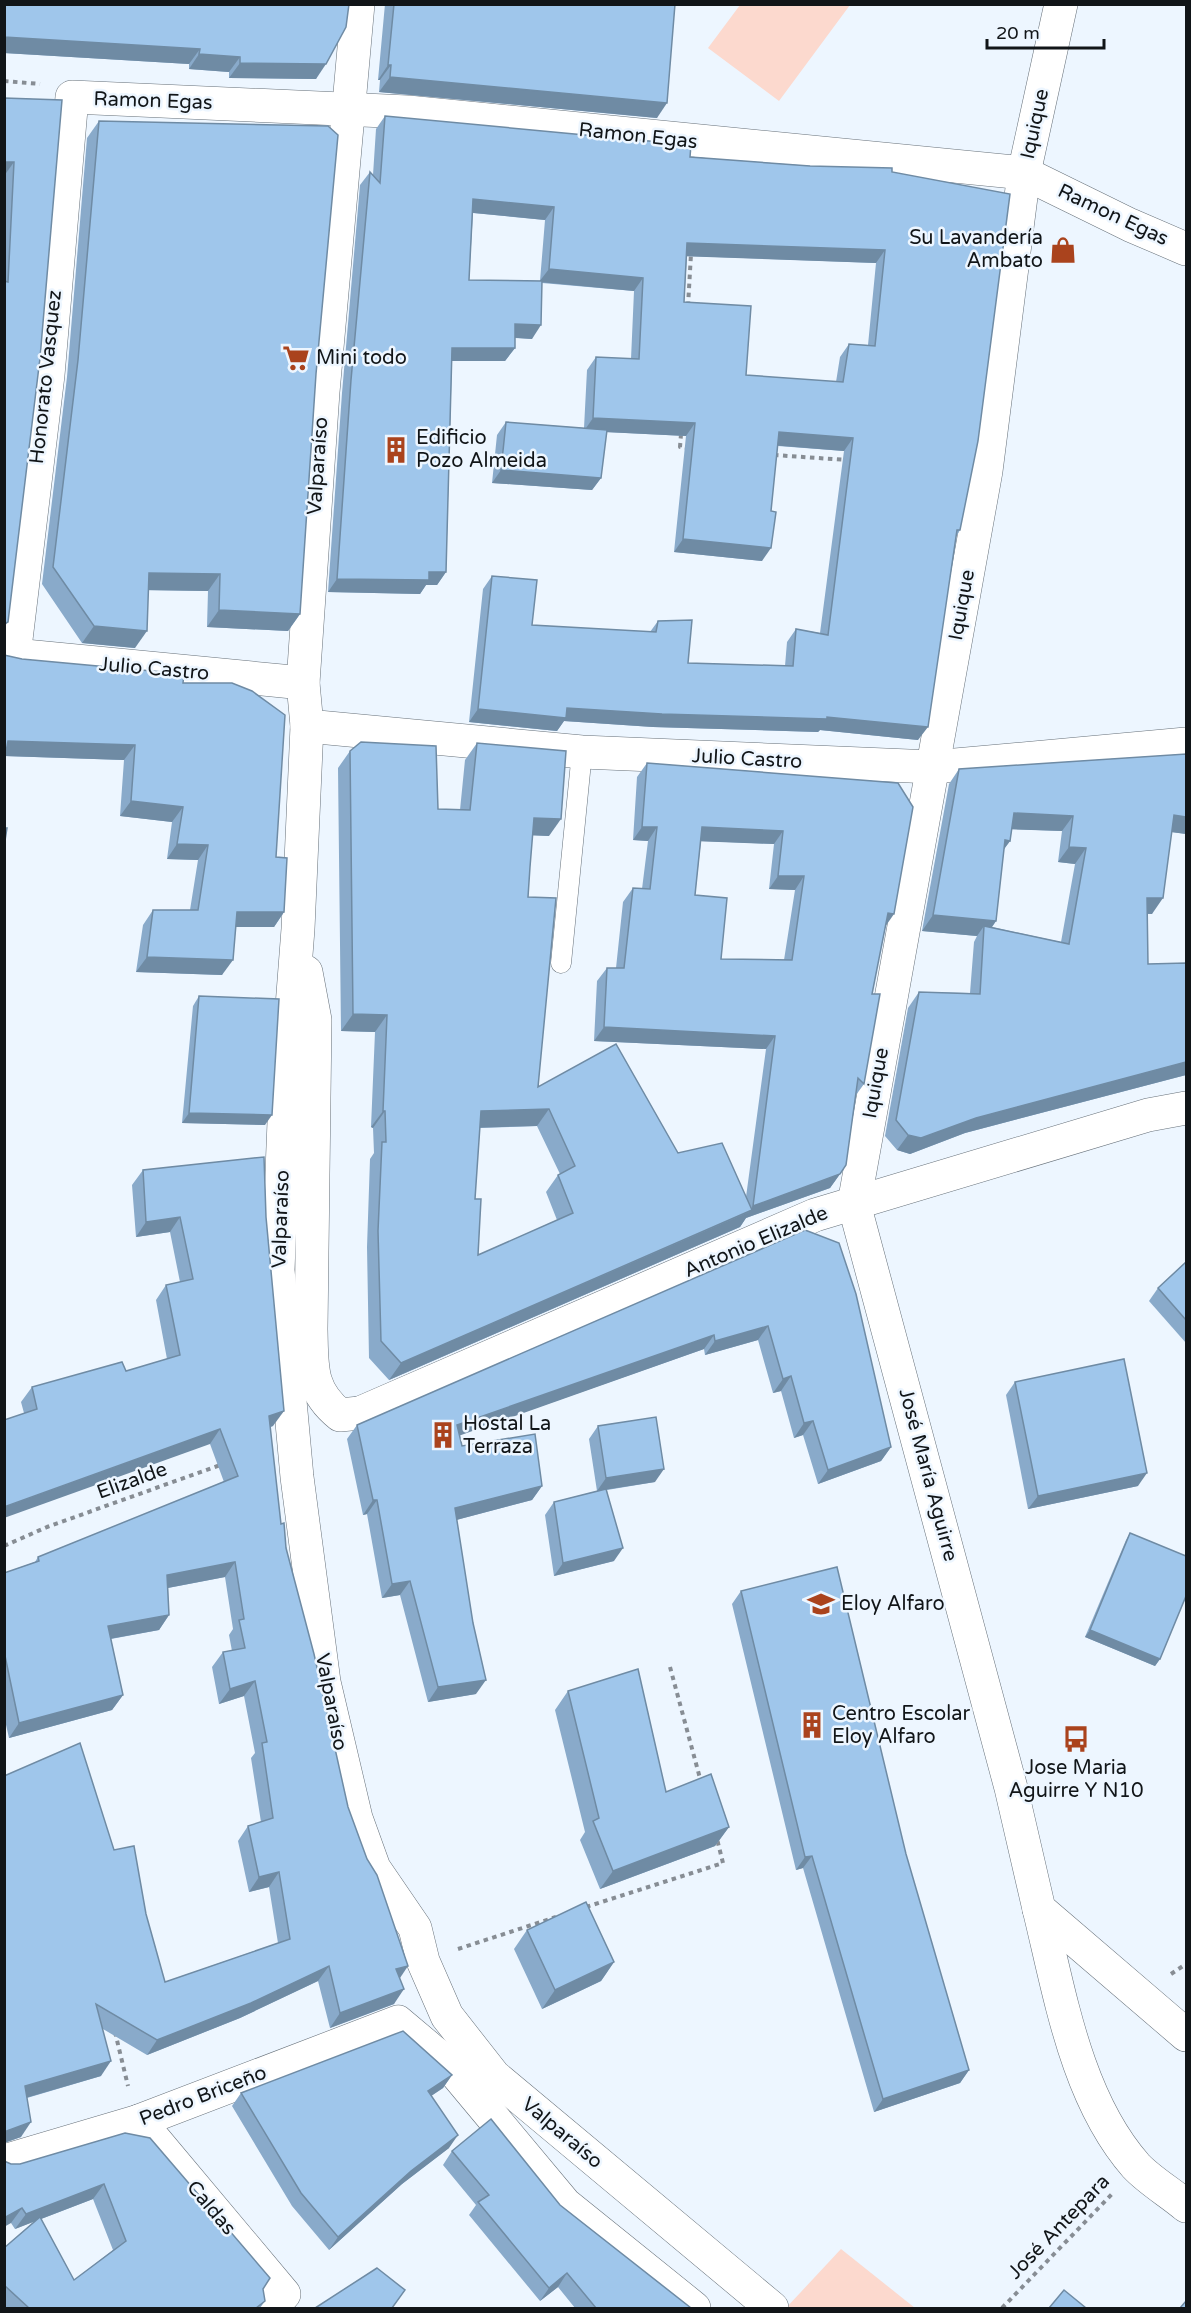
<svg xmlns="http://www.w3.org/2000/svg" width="1191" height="2313" font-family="'Varela Round',sans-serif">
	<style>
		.green { fill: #fcd9ce }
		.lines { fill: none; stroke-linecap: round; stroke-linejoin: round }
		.service-casing { stroke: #67717a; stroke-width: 21 }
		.minor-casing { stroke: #67717a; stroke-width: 34 }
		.path { stroke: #878d94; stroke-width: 4; stroke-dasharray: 4.5 4.5; stroke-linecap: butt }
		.service { stroke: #fff; stroke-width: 20 }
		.minor { stroke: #fff; stroke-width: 33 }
		.wall { fill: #89aaca; fill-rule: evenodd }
		.shaded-wall { fill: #6f8ba4 }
		.building { fill: #9fc6eb; stroke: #6f8ba4; stroke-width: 1.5; fill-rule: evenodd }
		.labels { text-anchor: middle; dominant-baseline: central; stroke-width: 5; stroke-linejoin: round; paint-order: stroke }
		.street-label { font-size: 20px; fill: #111518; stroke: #edf6ff }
		.poi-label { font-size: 20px; fill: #111518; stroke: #edf6ff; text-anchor: start }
	</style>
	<rect width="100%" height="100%" fill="#edf6ff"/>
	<g class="green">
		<polygon points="740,5 740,4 850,5 779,101 708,48"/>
		<polygon points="841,2249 915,2308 786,2308"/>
	</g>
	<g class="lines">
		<defs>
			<polyline id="service" points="561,963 582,752"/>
			<g id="minor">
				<polyline points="358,4 323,392 303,683 307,726 298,929 285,1097 278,1270 297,1477 324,1682 356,1818 374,1868 415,1928 423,1961 447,2016 494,2076 772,2308"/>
				<polyline points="1061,4 1024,173 986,471 854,1204 1011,1788 1039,1909 1186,2035"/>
				<polyline points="4,654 303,683"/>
				<polyline points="14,656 48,375 72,97 408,112 1024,173 1130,225 1186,249"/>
				<polyline points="307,726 582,752 933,767 1186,744"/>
				<path d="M306 972 315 1020 311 1329C312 1366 309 1390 340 1415L360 1413 815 1215 1148 1115 1186 1108"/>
				<path d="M1039 1909C1060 1994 1076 2098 1136 2166 1150 2181 1171 2193 1186 2206"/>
				<polyline points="139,2121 284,2294 271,2308"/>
				<polyline points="4,2161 139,2121 398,2022 449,2065 565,2204 694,2308"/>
			</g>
		</defs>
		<use href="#service" class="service-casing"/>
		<use href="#minor" class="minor-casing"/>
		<g class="path">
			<polyline points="4,81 40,84"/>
			<polyline points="688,306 691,254"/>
			<polyline points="681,434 680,447 689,448"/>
			<polyline points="774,455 847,460"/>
			<polyline points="4,1546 47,1527 223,1464"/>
			<polyline points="670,1667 701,1782"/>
			<polyline points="586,1907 723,1863 717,1839"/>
			<polyline points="458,1949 556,1917"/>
			<polyline points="1171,1974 1186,1964"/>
			<polyline points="115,2032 128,2086"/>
			<polyline points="1002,2308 1112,2194"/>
		</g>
		<use href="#service" class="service"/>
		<use href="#minor" class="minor"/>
	</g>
	<g class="wall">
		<polygon points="4,4 349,4 316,79 229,78 229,72 189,69 189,64 4,53"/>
		<polygon points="385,4 675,4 657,118 379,92 380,80 378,80"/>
		<polygon points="4,98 62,100 8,622 4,627"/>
		<path d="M385 116 690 157 892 172 960 530 956 537 918 740 820 730 818 732 653 727 564 721 557 731 469 722 483 589 492 576 532 625 650 632 658 621 688 663 785 666 787 642 796 629 820 633 844 451 778 446 762 561 674 552 686 436 606 432 601 478 592 490 492 483 497 435 506 422 584 428 587 370 596 357 631 359 634 291 542 283 532 339 515 338V348L505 361H452L446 572 437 585H426L420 594 328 592 342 393 360 185 370 172 373 175 376 129ZM473 213 545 220 540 281 469 280ZM687 256 876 263 868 345 849 344 840 357 836 382 746 375 684 302Z"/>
		<polygon points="99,121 316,374 300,614 288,631 207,627 208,591 148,590 135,648 82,643 42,584 67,377 87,138"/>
		<polygon points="22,659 183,683 276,857 284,912 274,927 235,927 222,975 136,972 143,925 153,910 190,910 198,860 167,859 172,822 120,816 124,760 5,756"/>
		<path d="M477 743 549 836 532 835 528 897 538 1087 678 1153 746 1197 766 1049 594 1041 597 981 607 968H616L623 902 633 888 642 889 648 841 633 840 637 777 647 763 898 783 885 926 872 994 864 1084 856 1095 840 1174 830 1188 746 1218 740 1227 389 1380 369 1358 367 1247 370 1159 374 1153 373 1128 371 1127 375 1032 341 1031 338 768 350 751 438 809 460 810 465 760ZM701 841 774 844 769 889 795 890 784 960 721 959 695 895ZM537 1126 560 1174 558 1175 546 1192 557 1220 478 1255 475 1199 479 1128Z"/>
		<path d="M1186 754V834L1172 832 1152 914H1147L1148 964 1186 963V1075L965 1133 910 1154 897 1150 885 1136 908 1008 919 992 970 993 974 942 977 936 922 931 949 784 959 769ZM1012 829 1062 831 1058 862 1075 864 1061 942 992 927 996 921 1004 849 1010 841Z"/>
		<polygon points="199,996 265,1125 182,1123 193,1006"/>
		<polygon points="264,1157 273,1426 270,1427 281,1524 286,1548 348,1807 400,1978 394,2004 330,2028 318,1981 240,2018 147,2055 103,2029 101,2076 27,2098 21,2137 4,2143 114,1850 146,1914 165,1982 278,1943 269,1887 249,1892 238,1841 248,1826 261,1822 251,1758 255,1753 244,1696 219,1704 212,1667 223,1652 232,1651 229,1635 233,1629 225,1577 168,1588 169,1615 159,1630 111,1639 123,1695 112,1710 9,1738 4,1716 4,1573 35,1562 38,1557 224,1482 210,1444 24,1413 21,1402 32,1387 126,1371 167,1359 156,1300 166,1285 180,1282 170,1232 136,1237 132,1185 143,1170"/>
		<polygon points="805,1230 891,1447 881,1461 818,1484 803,1435 794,1438 781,1391 773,1393 758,1340 705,1355 704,1349 459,1435 462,1446 542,1486 532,1500 456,1520 476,1694 428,1702 400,1595 382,1598 367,1514 363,1515 347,1439 357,1425"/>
		<polygon points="1186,1262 1186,1343 1149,1301 1158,1288"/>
		<polygon points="1015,1382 1138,1486 1028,1509 1006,1395"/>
		<polygon points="598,1426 655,1482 607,1490 614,1561 554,1576 545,1515 554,1502 597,1491 589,1439"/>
		<polygon points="1130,1533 1160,1659 1155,1666 1085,1637 1126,1540"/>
		<polygon points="741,1591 969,2070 960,2083 874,2112 803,1868 796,1870 732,1604"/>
		<polygon points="568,1691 666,1792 729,1827 715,1846 600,1889 580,1840 585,1832 555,1710"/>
		<polygon points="527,1930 614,1962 601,1981 542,2009 514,1949"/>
		<polygon points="452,2075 443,2088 431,2096 449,2148 402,2184 329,2250 292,2206 232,2106 241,2093"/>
		<path d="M125 2133 263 2289 265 2301 260 2308H4V2248L35 2221 15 2229 11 2223V2164H20ZM93 2199 113 2250 74 2280 41 2219Z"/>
		<polygon points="452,2151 560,2205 691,2308 575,2308 558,2287 540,2301 469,2215 476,2205 443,2165"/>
	</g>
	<g class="shaded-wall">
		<polygon points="4,37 200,49 189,64 4,53"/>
		<polygon points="199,54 240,57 229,72 189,69"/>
		<polygon points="240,63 326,64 316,79 229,78"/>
		<polygon points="388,65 391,65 380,80 378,80"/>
		<polygon points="390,77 667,103 657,118 379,92"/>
		<polygon points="4,162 14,162 4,176"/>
		<polygon points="473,199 554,207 545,220 464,212"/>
		<polygon points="687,243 885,250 876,263 678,256"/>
		<polygon points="549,269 643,278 634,291 539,282"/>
		<polygon points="515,324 541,325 532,339 506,337"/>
		<polygon points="452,348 515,348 505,361 443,361"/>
		<polygon points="593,418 695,423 686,436 584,431"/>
		<polygon points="779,432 853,438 844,451 770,445"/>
		<polygon points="501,470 601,478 592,490 492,483"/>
		<polygon points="683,539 771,548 762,561 674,552"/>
		<polygon points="429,572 446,572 437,585 426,585 420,594 328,592 337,579"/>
		<polygon points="149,573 220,574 208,591 137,590"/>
		<polygon points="219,610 300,614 288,631 207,627"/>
		<polygon points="94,626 147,631 135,648 82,643"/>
		<polygon points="567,708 827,717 928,727 918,740 820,730 818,732 653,727 564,721 557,731 469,722 478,709"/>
		<polygon points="8,741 135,745 124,760 4,756"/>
		<polygon points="131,801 183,807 172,822 120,816"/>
		<polygon points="1014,813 1073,816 1062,831 1003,829"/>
		<polygon points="1174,815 1186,817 1186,834 1163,831"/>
		<polygon points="534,818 561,819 549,836 522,835"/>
		<polygon points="642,827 657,827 648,841 633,840"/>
		<polygon points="702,827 783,831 774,844 693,841"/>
		<polygon points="1005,840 1010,841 999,856"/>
		<polygon points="177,844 208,845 198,860 167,859"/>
		<polygon points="1069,847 1086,848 1075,864 1058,862"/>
		<polygon points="778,876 804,876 795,890 769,889"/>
		<polygon points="1147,898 1163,898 1152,914 1136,913"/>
		<polygon points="237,912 284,912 274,927 226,927"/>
		<polygon points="888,913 894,914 885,927"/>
		<polygon points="933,915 996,921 985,937 984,926 977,936 922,931"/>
		<polygon points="147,957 233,960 222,975 136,972"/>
		<polygon points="353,1014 387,1015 375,1032 341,1031"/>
		<polygon points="604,1027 775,1036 766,1049 594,1041"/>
		<polygon points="1186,1062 1186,1075 965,1133 910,1154 897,1150 908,1135"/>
		<polygon points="549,1109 537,1126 469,1128 481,1111"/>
		<polygon points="383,1111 385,1111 373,1128 371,1127"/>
		<polygon points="189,1113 272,1115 265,1125 182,1123"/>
		<polygon points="840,1174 830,1188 746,1218 740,1227 389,1380 401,1363 749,1212 753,1206"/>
		<polygon points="180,1217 170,1232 136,1237 146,1222"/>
		<polygon points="768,1326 758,1340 705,1355 715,1341"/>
		<polygon points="714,1335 704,1349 447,1440 457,1425"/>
		<polygon points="791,1376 781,1391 773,1393 783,1379"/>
		<polygon points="284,1411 273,1426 259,1431 269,1416"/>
		<polygon points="813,1421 803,1435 794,1438 804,1423"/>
		<polygon points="220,1429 210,1444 4,1518 4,1507"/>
		<polygon points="891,1447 881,1461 818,1484 828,1470"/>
		<polygon points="664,1469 655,1482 597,1491 606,1478"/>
		<polygon points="1147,1473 1138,1486 1028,1509 1038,1496"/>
		<polygon points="542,1486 532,1500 445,1523 455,1508"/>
		<polygon points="373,1500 377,1500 367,1514 363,1515"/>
		<polygon points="623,1548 614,1561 554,1576 563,1563"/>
		<polygon points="235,1562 225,1577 157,1590 167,1575"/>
		<polygon points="410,1581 400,1595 382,1598 392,1584"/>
		<polygon points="169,1615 159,1630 98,1641 108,1626"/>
		<polygon points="1090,1630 1160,1659 1155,1666 1085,1637"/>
		<polygon points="486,1680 476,1694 428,1702 438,1687"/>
		<polygon points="255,1681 244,1696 219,1704 230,1689"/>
		<polygon points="123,1695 112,1710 9,1738 19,1723"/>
		<polygon points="729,1827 715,1846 600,1889 613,1871"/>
		<polygon points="812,1856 803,1868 796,1870 805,1857"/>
		<polygon points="279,1872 269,1887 249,1892 259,1877"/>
		<polygon points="614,1962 601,1981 542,2009 555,1990"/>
		<polygon points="329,1966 318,1981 240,2018 147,2055 157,2040"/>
		<polygon points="408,1966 398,1981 396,1969"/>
		<polygon points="404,1989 394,2004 330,2028 340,2013"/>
		<polygon points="111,2061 101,2076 15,2101 25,2086"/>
		<polygon points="969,2070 960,2083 874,2112 883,2099"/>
		<polygon points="452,2075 443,2088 419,2104 428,2091"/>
		<polygon points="31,2122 21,2137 4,2143 4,2132"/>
		<polygon points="458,2135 449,2148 402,2184 329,2250 338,2237 411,2171"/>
		<polygon points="104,2184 93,2199 15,2229 26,2214"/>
		<polygon points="22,2208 11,2223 4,2227 4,2218"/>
		<polygon points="567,2273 558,2287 540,2301 549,2288"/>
	</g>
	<g class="building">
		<polygon points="4,4 349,4 346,27 326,64 240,63 240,57 199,54 200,49 4,37"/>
		<polygon points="394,4 675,4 667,103 390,77 391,65 388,65"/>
		<polygon points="4,98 62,100 40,358 8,622 4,624 4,281 8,282 14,162 4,162"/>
		<path d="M385 116 691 145 690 157 810 166 892 168V172L1010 194 978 441 960 530H957L928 727 827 717V719L662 714 567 708 566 718 478 709 492 576 537 580 532 625 656 632 658 621 692 620 688 663 793 666 796 629 828 635 853 438 779 432 771 511 776 512 771 548 683 539 695 423 593 418 596 357 639 359 643 278 549 269 554 207 473 199 469 280 542 281 541 325 515 324V348H452L446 572H429V580L337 579 351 380 370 172 380 183ZM687 243 885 250 875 346 849 344 843 382 746 375 751 306 684 302Z"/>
		<polygon points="99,121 328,126 338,135 316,374 300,614 219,610 220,574 149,573 147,631 94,626 53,567 78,360"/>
		<polygon points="506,422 607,430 601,478 501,470"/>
		<polygon points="4,655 22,659 184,674 183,683 232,683 252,691 285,715 276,857 287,858 284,912 237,912 233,960 147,957 153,910 198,910 208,845 177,844 183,807 131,801 135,745 8,741 4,763"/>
		<path d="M361 742 436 746 438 809 470 810 477 743 566 751 561 819 534 818 530 867 528 897 556 898 538 1087 616 1044 678 1153 722 1143 752 1210 401 1363 381 1341 378 1231 382 1142H386L385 1111H383L387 1015 353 1014 350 751ZM549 1109 575 1166 558 1175 573 1213 478 1255 481 1199H475L481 1111Z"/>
		<polygon points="1186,754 1186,817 1174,815 1163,898 1147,898 1148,964 1186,963 1186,1062 976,1118 921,1138 908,1135 896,1120 919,992 980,994 984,926 1069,944 1086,848 1069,847 1073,816 1014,813 1010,841 1005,840 996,921 933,915 959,769"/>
		<path d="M647 763 898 783 913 807 894 914 888 913 872 994H880L864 1084 858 1078 846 1165 840 1174 753 1206 775 1036 604 1027 607 968H624L633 888 650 889 657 827H642ZM702 827 783 831 778 876H804L792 960 721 959 727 898 695 895Z"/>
		<polygon points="4,828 7,828 4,847"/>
		<polygon points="199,996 279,999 272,1115 189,1113"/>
		<polygon points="264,1157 266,1217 284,1411 269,1416 281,1524 284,1523 286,1548 314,1654 348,1807 367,1859 377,1875 408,1966 396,1969 404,1989 340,2013 329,1966 251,2003 157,2040 96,2004 111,2061 25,2086 31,2122 4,2132 4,1776 80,1743 114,1850 134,1846 146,1914 165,1982 290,1939 279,1872 259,1877 248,1826 273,1818 262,1743 267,1742 255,1681 230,1689 223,1652 245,1648 239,1620 244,1619 235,1562 167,1575 169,1615 108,1626 123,1695 19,1723 4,1651 4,1573 39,1561 38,1557 238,1476 220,1429 4,1507 4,1420 37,1409 32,1387 122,1362 126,1371 180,1355 166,1285 193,1279 180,1217 146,1222 143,1170"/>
		<polygon points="805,1230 839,1243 856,1294 891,1447 828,1470 813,1421 804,1423 791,1376 783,1379 768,1326 715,1341 714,1335 457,1425 462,1446 535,1434 542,1486 455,1508 473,1623 486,1680 438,1687 410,1581 392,1584 377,1500 373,1500 357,1425"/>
		<polygon points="1186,1262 1186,1320 1158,1288"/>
		<polygon points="1124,1359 1147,1473 1038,1496 1015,1382"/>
		<polygon points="656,1417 664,1469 606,1478 598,1426"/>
		<polygon points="606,1489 623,1548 563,1563 554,1502"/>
		<polygon points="1130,1533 1186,1556 1186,1596 1160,1659 1090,1630"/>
		<polygon points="837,1567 906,1854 969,2070 883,2099 812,1856 805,1857 741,1591"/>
		<polygon points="638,1669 666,1792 711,1774 729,1827 613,1871 593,1821 599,1818 568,1691"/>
		<polygon points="586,1902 614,1962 555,1990 527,1930"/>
		<polygon points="403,2031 452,2075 428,2091 458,2135 411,2171 338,2237 301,2193 241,2093"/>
		<polygon points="491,2119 560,2205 691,2308 596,2308 567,2273 549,2288 478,2202 489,2195 452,2151"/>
		<polygon points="125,2133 150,2138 270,2278 263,2289 265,2301 256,2308 29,2308 4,2285 4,2248 40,2217 74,2280 126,2241 104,2184 26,2214 22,2208 4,2218 4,2161 11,2164 20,2164"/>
		<polygon points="377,2268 405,2290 392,2308 315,2308"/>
		<polygon points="1064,2290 1086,2308 1049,2308"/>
		<polygon points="1186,2301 1186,2308 1180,2308"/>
	</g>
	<defs>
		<symbol id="shop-bare" viewBox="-9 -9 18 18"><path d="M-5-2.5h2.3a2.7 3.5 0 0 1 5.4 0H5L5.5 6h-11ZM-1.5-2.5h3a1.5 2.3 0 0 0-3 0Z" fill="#aa431d" stroke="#edf6ff" stroke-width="2.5" paint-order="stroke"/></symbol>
		<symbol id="supermarket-bare" viewBox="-9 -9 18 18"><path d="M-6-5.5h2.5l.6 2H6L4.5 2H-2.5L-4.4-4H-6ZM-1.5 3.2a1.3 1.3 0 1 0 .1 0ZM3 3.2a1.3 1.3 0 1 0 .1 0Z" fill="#aa431d" stroke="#edf6ff" stroke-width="2.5" paint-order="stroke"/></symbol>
		<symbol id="building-bare" viewBox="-9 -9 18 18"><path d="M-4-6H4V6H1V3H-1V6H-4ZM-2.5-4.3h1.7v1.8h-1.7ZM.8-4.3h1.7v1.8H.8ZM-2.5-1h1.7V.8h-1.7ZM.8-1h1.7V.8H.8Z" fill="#aa431d" stroke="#edf6ff" stroke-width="2.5" paint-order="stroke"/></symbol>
		<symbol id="school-bare" viewBox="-9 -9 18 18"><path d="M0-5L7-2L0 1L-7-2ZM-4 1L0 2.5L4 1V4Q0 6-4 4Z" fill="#aa431d" stroke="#edf6ff" stroke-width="2.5" paint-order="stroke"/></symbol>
		<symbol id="bus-bare" viewBox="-9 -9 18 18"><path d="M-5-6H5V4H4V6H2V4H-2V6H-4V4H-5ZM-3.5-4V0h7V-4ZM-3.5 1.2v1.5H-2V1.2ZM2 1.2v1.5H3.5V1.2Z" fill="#aa431d" stroke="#edf6ff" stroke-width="2.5" paint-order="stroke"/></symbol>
	</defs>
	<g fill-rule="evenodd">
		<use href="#shop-bare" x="1044" y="231" width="38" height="38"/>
		<use href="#supermarket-bare" x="277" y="339" width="38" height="38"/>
		<use href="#building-bare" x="377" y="431" width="38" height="38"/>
		<use href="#building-bare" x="424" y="1416" width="38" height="38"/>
		<use href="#school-bare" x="802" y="1585" width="38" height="38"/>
		<use href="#building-bare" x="793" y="1706" width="38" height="38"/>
		<use href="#bus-bare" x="1057" y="1720" width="38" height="38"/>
	</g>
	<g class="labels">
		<g class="street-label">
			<text transform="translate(153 101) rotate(2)">Ramon Egas</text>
			<text transform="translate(1035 124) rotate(-78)">Iquique</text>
			<text transform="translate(638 136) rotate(6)">Ramon Egas</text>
			<text transform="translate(1113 215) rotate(25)">Ramon Egas</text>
			<text transform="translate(46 377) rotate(-84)">Honorato Vasquez</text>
			<text transform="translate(318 466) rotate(-86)">Valparaíso</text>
			<text transform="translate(962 605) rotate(-80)">Iquique</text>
			<text transform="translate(154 669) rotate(5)">Julio Castro</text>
			<text transform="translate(747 759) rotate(3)">Julio Castro</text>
			<text transform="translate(876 1083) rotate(-80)">Iquique</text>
			<text transform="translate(281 1219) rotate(-88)">Valparaíso</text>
			<text transform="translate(756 1242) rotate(-23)">Antonio Elizalde</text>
			<text transform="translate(928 1475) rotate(75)">José María Aguirre</text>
			<text transform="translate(132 1481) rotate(-20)">Elizalde</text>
			<text transform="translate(331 1702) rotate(79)">Valparaíso</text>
			<text transform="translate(203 2096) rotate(-21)">Pedro Briceño</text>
			<text transform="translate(562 2133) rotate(40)">Valparaíso</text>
			<text transform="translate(211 2208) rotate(50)">Caldas</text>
			<text transform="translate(1059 2227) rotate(-46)">José Antepara</text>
		</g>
		<g class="poi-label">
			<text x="1043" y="238" text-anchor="end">Su Lavandería<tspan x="1043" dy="23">Ambato</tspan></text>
			<text x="316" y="358">Mini todo</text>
			<text x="416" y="438">Edificio<tspan x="416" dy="23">Pozo Almeida</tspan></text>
			<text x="463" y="1424">Hostal La<tspan x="463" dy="23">Terraza</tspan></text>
			<text x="841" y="1604">Eloy Alfaro</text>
			<text x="832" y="1714">Centro Escolar<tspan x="832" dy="23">Eloy Alfaro</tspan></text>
			<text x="1076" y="1768" text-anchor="middle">Jose Maria<tspan x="1076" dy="23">Aguirre Y N10</tspan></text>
		</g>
	</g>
	<rect width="1191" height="2313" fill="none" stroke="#111518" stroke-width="12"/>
	<path d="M987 39v9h117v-9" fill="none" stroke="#111518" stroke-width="3"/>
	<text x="996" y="39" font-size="18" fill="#111518" stroke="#edf6ff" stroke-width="4.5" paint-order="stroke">20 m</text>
</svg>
